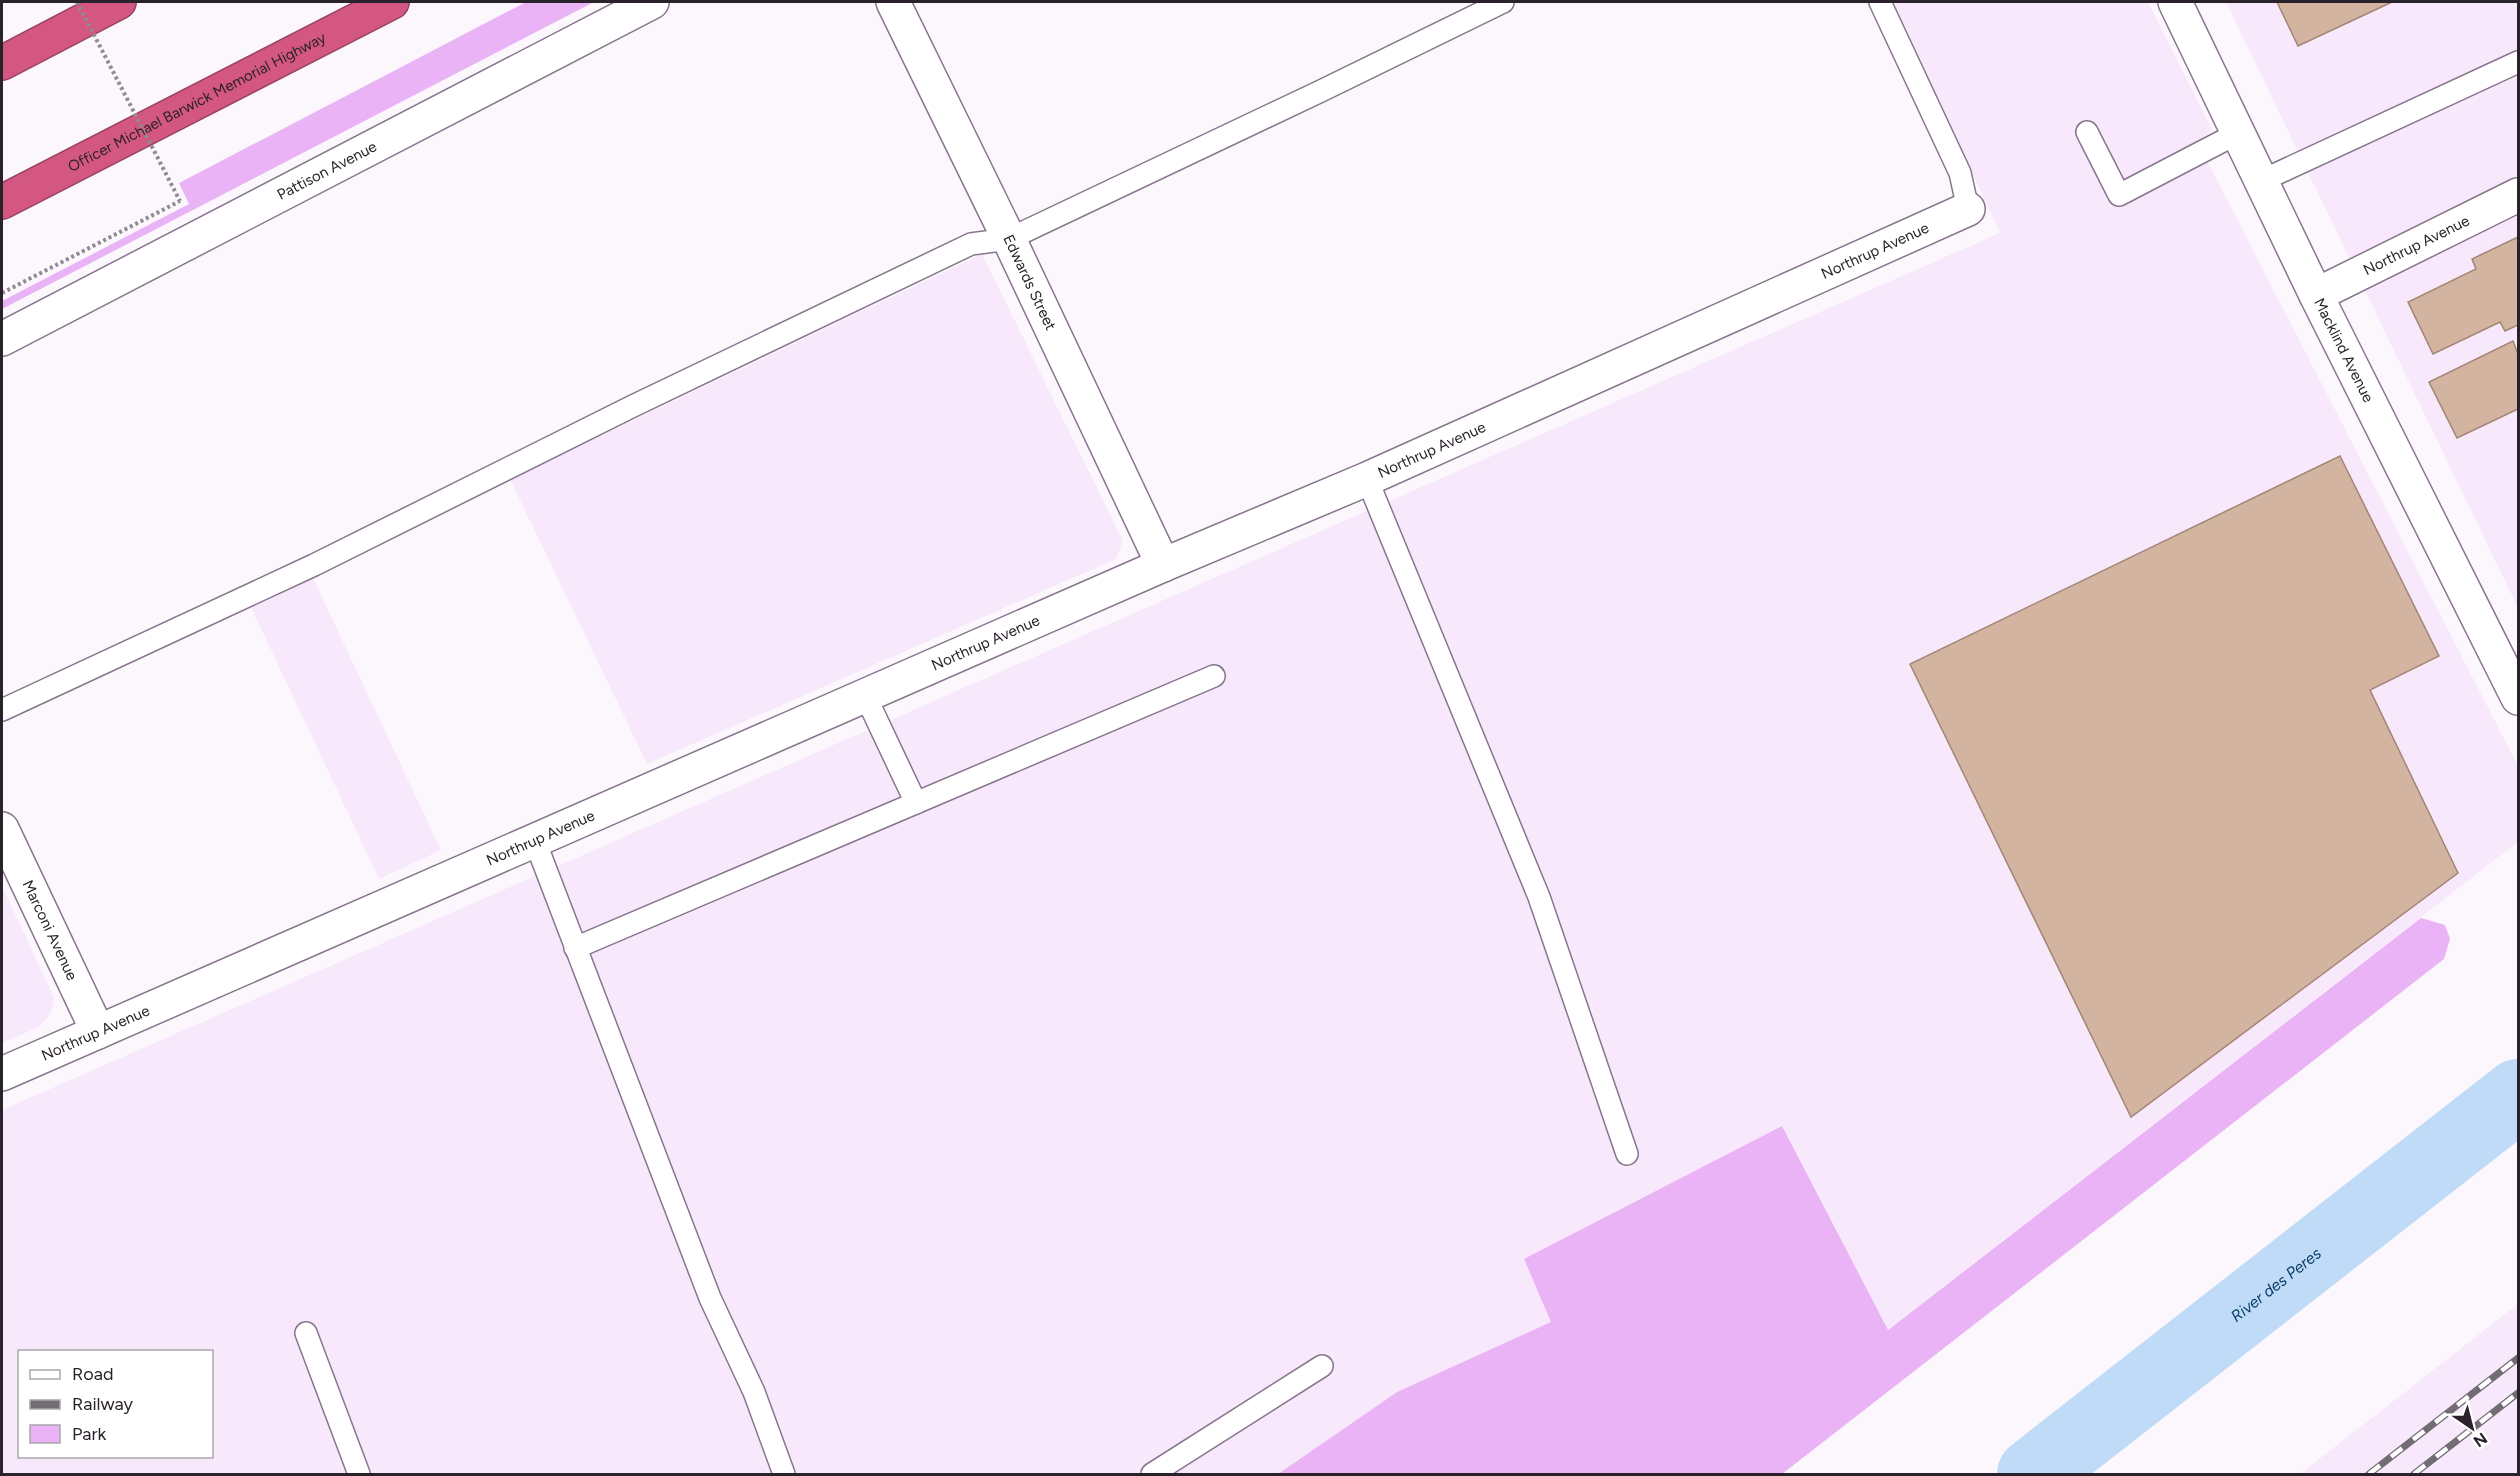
<svg xmlns="http://www.w3.org/2000/svg" width="2520" height="1476" font-family="Figtree,sans-serif">
	<style>
		.built { fill: #f8e8fc; fill-rule: evenodd }
		.green { fill: #eab3f5 }
		.lines { fill: none; stroke-linecap: round; stroke-linejoin: round }
		.river { stroke: #bfdbf7; stroke-width: 72 }
		.building { fill: #d2b4a1; stroke: #a28674; stroke-width: 1.5 }
		.service-casing { stroke: #88758d; stroke-width: 24 }
		.minor-casing { stroke: #88758d; stroke-width: 36 }
		.tertiary-casing { stroke: #88758d; stroke-width: 36 }
		.motorway-casing { stroke: #984463; stroke-width: 36 }
		.path { stroke: #908a91; stroke-width: 4; stroke-dasharray: 3 3; stroke-linecap: butt }
		.service { stroke: #fff; stroke-width: 21 }
		.minor { stroke: #fff; stroke-width: 33 }
		.tertiary { stroke: #fff; stroke-width: 33 }
		.motorway { stroke: #d45781; stroke-width: 33 }
		.rail-casing { stroke: #726c73; stroke-width: 7 }
		.rail { stroke: #fff; stroke-width: 4.5; stroke-dasharray: 14; stroke-linecap: butt }
		.path-bridge { stroke: #908a91; stroke-width: 4; stroke-dasharray: 3 3; stroke-linecap: butt }
		.labels { text-anchor: middle; dominant-baseline: central; stroke-width: 6; stroke-linejoin: round; paint-order: stroke }
		.street-label { font-size: 15px; fill: #2a222b; stroke: #fff }
		.water-label { font-size: 16px; font-style: italic; fill: #083c68; stroke: #fff }
	</style>
	<rect width="100%" height="100%" fill="#fbf7fc"/>
	<g class="built">
		<path d="M1894 2H2148L2212 130 2198 143 2518 766V842L1887 1330 1782 1126 1525 1259 1551 1322 1397 1392 1278 1474H2V1110L2000 233ZM20 1352H212V1456H20Z"/>
		<polygon points="2226,2 2518,2 2518,608"/>
		<polygon points="982,254 1123,541 1116,559 647,764 510,479"/>
		<polygon points="313,578 441,850 379,879 251,607"/>
		<polygon points="2,886 54,998 51,1013 39,1027 2,1043"/>
		<polygon points="2518,1304 2518,1474 2300,1474"/>
	</g>
	<g class="green">
		<polygon points="526,2 594,2 2,309 2,301 189,204 179,183"/>
		<polygon points="2421,918 2445,925 2450,939 2444,959 1782,1474 1278,1474 1397,1392 1551,1322 1524,1259 1782,1126 1888,1330"/>
	</g>
	<g class="lines">
		<path class="river" id="s1" d="M2033 1474 2518 1095"/>
	</g>
	<g class="building">
		<polygon points="2277,2 2392,2 2298,46"/>
		<polygon points="2518,237 2518,325 2505,331 2500,322 2433,354 2408,302 2476,269 2472,259"/>
		<polygon points="2513,341 2518,354 2518,409 2457,438 2429,382"/>
		<polygon points="2340,456 2439,656 2370,690 2458,873 2131,1117 1910,664"/>
	</g>
	<g class="lines">
		<defs>
			<g id="service">
				<polyline points="1880,2 1960,173 1968,209"/>
				<polyline points="2087,132 2119,195 2238,133"/>
				<polyline points="2261,181 2518,62"/>
				<polyline points="1367,479 1539,897 1627,1154"/>
				<polyline points="865,695 916,803"/>
				<polyline points="2,710 314,565 633,406 971,244 1009,239 1321,91 1503,2"/>
				<polyline points="535,841 710,1298 754,1392 784,1474"/>
				<polyline points="575,948 1214,676"/>
				<polyline points="306,1333 359,1474"/>
				<polyline points="1152,1474 1322,1366"/>
			</g>
			<g id="minor">
				<path id="s2" d="M893 2 1009 239 1163 565"/>
				<path id="s3" d="M2316 295 2518 195"/>
				<path id="s4" d="M2 339 652 2"/>
				<path id="s5" d="M2 829 98 1032"/>
				<path id="s6" d="M2 1074 1163 565 1367 479 1968 209"/>
			</g>
			<g id="tertiary">
				<path id="s7" d="M2175 2 2316 295 2518 698"/>
			</g>
			<g id="motorway">
				<polyline points="2,63 119,2"/>
				<path id="s8" d="M2 202 392 2"/>
			</g>
		</defs>
		<use href="#service" class="service-casing"/>
		<use href="#minor" class="minor-casing"/>
		<use href="#tertiary" class="tertiary-casing"/>
		<use href="#motorway" class="motorway-casing"/>
		<polyline class="path" points="2,293 180,201"/>
		<use href="#service" class="service"/>
		<use href="#minor" class="minor"/>
		<use href="#tertiary" class="tertiary"/>
		<use href="#motorway" class="motorway"/>
		<defs>
			<g id="rail">
				<polyline points="2369,1474 2518,1358"/>
				<polyline points="2414,1474 2518,1393"/>
			</g>
		</defs>
		<use href="#rail" class="rail-casing"/>
		<use href="#rail" class="rail"/>
		<polyline class="path-bridge" points="77,2 180,201"/>
	</g>
	<g class="labels">
		<g class="street-label">
			<text stroke="none"><textPath href="#s8" startOffset="219">Officer Michael Barwick Memorial Highway</textPath></text>
			<text stroke="none"><textPath href="#s4" startOffset="366">Pattison Avenue</textPath></text>
			<text stroke="none"><textPath href="#s3" startOffset="112">Northrup Avenue</textPath></text>
			<text stroke="none"><textPath href="#s6" startOffset="2046">Northrup Avenue</textPath></text>
			<text stroke="none"><textPath href="#s2" startOffset="312">Edwards Street</textPath></text>
			<text stroke="none"><textPath href="#s7" startOffset="387">Macklind Avenue</textPath></text>
			<text stroke="none"><textPath href="#s6" startOffset="1560">Northrup Avenue</textPath></text>
			<text stroke="none"><textPath href="#s6" startOffset="1074">Northrup Avenue</textPath></text>
			<text stroke="none"><textPath href="#s6" startOffset="588">Northrup Avenue</textPath></text>
			<text stroke="none"><textPath href="#s5" startOffset="112">Marconi Avenue</textPath></text>
			<text stroke="none"><textPath href="#s6" startOffset="102">Northrup Avenue</textPath></text>
		</g>
		<g class="water-label">
			<text stroke="none"><textPath href="#s1" startOffset="308">River des Peres</textPath></text>
		</g>
	</g>
	<rect width="2520" height="1476" fill="none" stroke="#2a222b" stroke-width="6"/>
	<rect x="18" y="1350" width="195" height="108" fill="#ffffff" stroke="#aaa7aa" stroke-width="1.5"/>
	<rect x="30" y="1370" width="30" height="9" fill="#ffffff" stroke="#aaa7aa" stroke-width="1.5"/>
	<text x="72" y="1380" font-size="18" fill="#2a222b">Road</text>
	<rect x="30" y="1400" width="30" height="9" fill="#726c73" stroke="#aaa7aa" stroke-width="1.5"/>
	<text x="72" y="1410" font-size="18" fill="#2a222b">Railway</text>
	<rect x="30" y="1425" width="30" height="18" fill="#eab3f5" stroke="#aaa7aa" stroke-width="1.5"/>
	<text x="72" y="1440" font-size="18" fill="#2a222b">Park</text>
	<g transform="translate(2472 1428) rotate(145)" stroke="#ffffff" stroke-width="4.5" paint-order="stroke">
	<path d="M0-4.5L10 22L0 15L-10 22Z" fill="#2a222b"/>
	<text y="-9" font-size="16" font-weight="bold" text-anchor="middle" fill="#2a222b">N</text>
	</g>
</svg>
